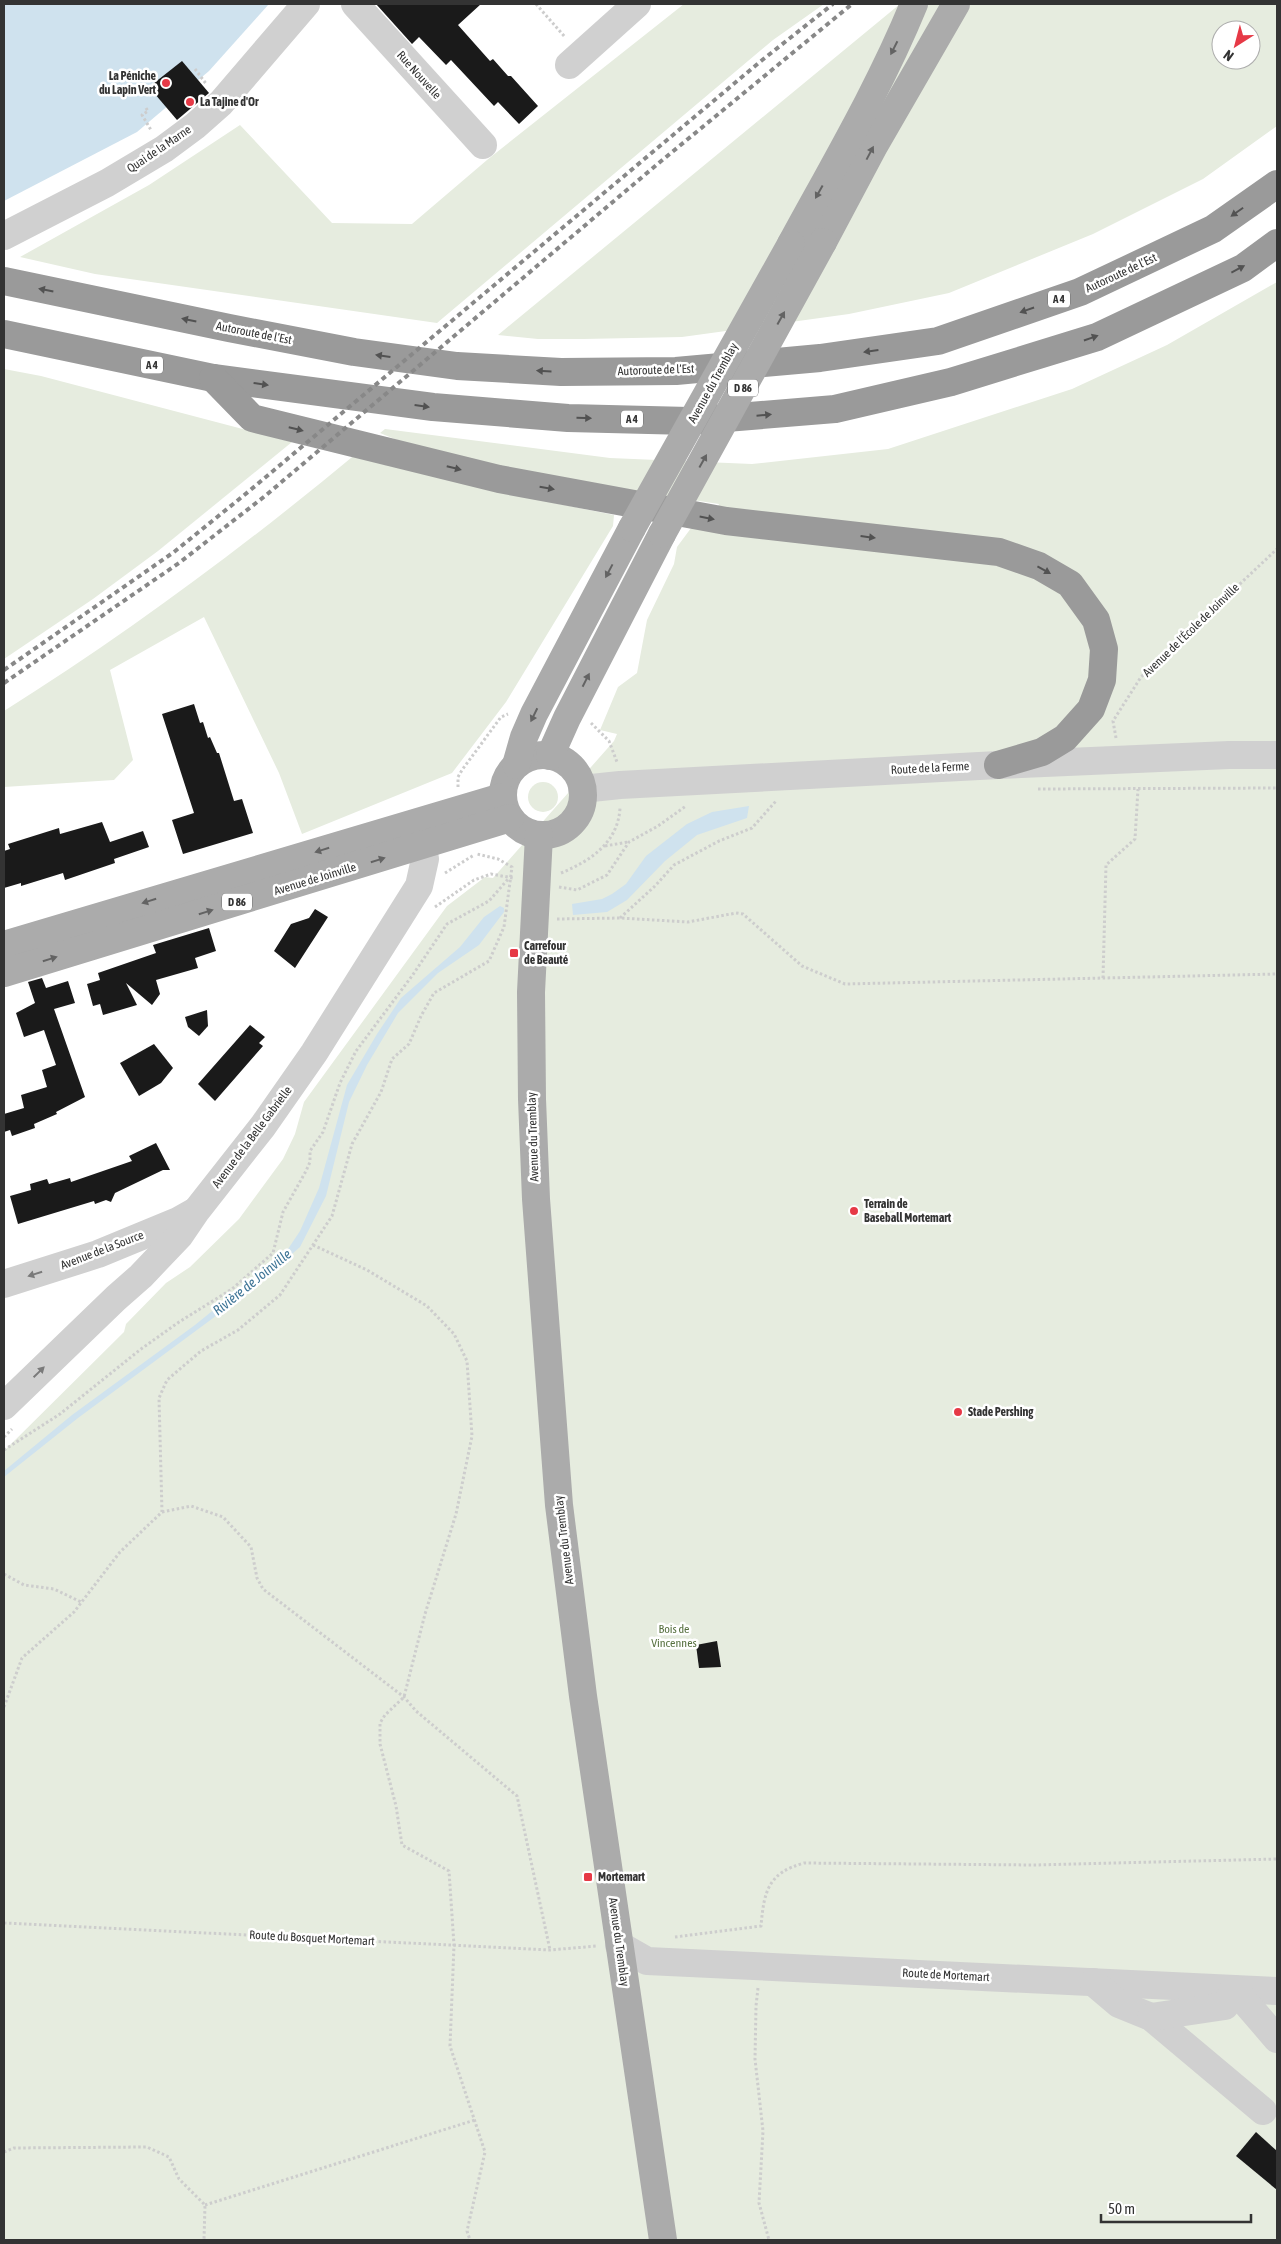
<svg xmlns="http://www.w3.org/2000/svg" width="1281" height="2244" font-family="'Asap Condensed',sans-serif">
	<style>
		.green { fill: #e6ecdf; fill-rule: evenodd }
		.water { fill: #cfe2ee }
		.building { fill: #1a1a1a }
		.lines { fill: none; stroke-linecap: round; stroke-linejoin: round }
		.path { stroke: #cdcdcd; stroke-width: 3; stroke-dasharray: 2.5 2.5; stroke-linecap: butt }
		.minor { stroke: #d0d0d0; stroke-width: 28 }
		.major { stroke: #ababab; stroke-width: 28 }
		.highway { stroke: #9a9a9a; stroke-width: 28 }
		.rail { stroke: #888; stroke-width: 4; stroke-dasharray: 5 4; stroke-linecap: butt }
		.major-bridge { stroke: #ababab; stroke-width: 28 }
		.oneway { fill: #636363 }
		.oneway2 { fill: #525252 }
		.oneway3 { fill: #7a7a7a }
		.poi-dot { fill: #e63946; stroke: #fff; stroke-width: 2 }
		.labels { text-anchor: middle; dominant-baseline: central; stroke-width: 5; stroke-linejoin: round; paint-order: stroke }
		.shield { fill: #fff; stroke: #707070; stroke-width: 1 }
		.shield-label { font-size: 11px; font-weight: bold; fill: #333 }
		.street-label { font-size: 12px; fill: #333; stroke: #fff }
		.poi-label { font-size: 12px; font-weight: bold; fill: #333; stroke: #fff; text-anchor: start }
		.park-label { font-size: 12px; fill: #56703f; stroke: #fff }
		.water-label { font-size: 14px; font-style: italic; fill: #3f7597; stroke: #fff }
	</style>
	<rect width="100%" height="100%" fill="#fff"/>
	<g class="green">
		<polygon points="684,4 824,4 773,40 437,323 95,274 20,257 149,185 240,125 332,223 412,224 487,160"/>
		<path d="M900 4H1277V126L1203 179 1093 234 949 293 849 314 682 337 583 339H538L498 335ZM1221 30H1251V60H1221Z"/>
		<polygon points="1277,282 1277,2240 4,2240 4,1451 124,1332 126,1324 166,1283 190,1267 239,1219 283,1159 295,1134 304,1102 447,906 485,877 493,878 614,741 617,734 600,730 618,687 637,673 647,620 674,564 677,547 697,520 709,528 719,504 561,480 409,445 380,433 385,429 610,458 752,464 888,449 1072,389 1167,345"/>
		<polygon points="4,369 41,376 292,442 158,551 93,599 4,659"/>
		<path d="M357 453 495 491 614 515 613 526 506 702 452 773 302 834 279 773 204 617 110 670 133 760 114 780 4 787V711C127 634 245 546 357 453Z"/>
		<circle cx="543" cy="797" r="15"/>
	</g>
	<g class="water">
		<polygon points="4,4 269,4 209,71 137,132 4,201"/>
		<polygon points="749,806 747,818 697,835 665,861 627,900 607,912 573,915 572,904 602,899 612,894 626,884 646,856 687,824 712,812"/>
		<polygon points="500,906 504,908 504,912 479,945 438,973 398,1013 367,1065 349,1102 326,1196 300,1247 251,1290 78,1418 4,1477 4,1471 72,1415 195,1325 288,1249 300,1231 319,1188 347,1085 377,1034 401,998 460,947 484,917"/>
	</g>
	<g class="building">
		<polygon points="376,4 481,4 458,25 490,61 493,59 508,76 511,76 538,106 519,124 498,102 494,106 451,60 446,65 419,37 412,44"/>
		<polygon points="182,61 209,93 177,120 149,87"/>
		<polygon points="194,704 200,723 203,722 208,738 210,737 217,753 219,753 234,801 242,799 253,833 183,854 172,820 194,813 162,714"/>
		<polygon points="102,822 110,842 143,831 149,847 114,859 115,863 65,880 63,873 21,886 21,883 4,888 4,851 10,849 8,844 59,828 60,834"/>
		<polygon points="315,909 328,917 295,968 274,951 291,924 309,918"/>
		<polygon points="209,928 216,951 195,958 198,968 156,980 160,994 152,1005 126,983 137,1005 103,1015 100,1004 93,1006 87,984 100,980 98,973 156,953 153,945"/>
		<polygon points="42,978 46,988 68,981 75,1003 54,1009 85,1097 56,1112 57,1114 34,1124 35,1128 12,1136 10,1130 4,1132 4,1114 24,1108 21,1095 47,1087 42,1070 56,1065 44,1030 24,1037 16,1013 35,1003 28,982"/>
		<polygon points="207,1010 208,1026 199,1036 188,1027 185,1017"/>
		<polygon points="250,1025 265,1037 259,1043 263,1046 215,1101 198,1084"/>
		<polygon points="154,1044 173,1068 161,1083 139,1096 120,1063"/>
		<polygon points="156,1143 170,1170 163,1170 115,1193 111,1202 106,1200 95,1204 94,1201 18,1224 10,1196 31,1190 30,1184 47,1179 49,1184 70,1178 71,1182 132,1161 129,1156"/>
		<polygon points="717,1641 721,1667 699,1668 696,1645"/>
		<polygon points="1256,2132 1277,2151 1277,2190 1236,2156"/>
	</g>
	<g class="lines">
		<g class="path">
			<polyline points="536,4 565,37"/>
			<polyline points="195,69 207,85"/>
			<polyline points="146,108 148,111 142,115 151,130"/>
			<polyline points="591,723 609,741 617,762"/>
			<polyline points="1116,738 1113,721 1141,677 1277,549"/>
			<polyline points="458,787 458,777 462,770 501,717 508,714"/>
			<polyline points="1038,789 1277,788"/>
			<polyline points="605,846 628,842"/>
			<polyline points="445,873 474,855"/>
			<path d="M561 873C590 861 618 843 620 808"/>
			<polyline points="559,887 577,890 607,875 629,842 658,826 686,806"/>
			<polyline points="435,907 474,880 491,874 513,878"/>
			<polyline points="620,918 655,886 674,865 719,841 752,828 776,801"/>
			<polyline points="557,919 620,918 688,922 736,913 743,914 802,966 845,984 1277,974"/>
			<polyline points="1103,978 1106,865 1135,839 1138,789"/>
			<polyline points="313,1245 367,1270 427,1306 454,1334 467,1361 472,1436 456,1514 425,1614 404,1697 385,1715 380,1723 380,1744 396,1806 402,1845 449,1871 454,1945 450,2046 485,2152 467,2231 470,2240"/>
			<polyline points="4,1437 12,1429"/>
			<polyline points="4,1450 60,1414 141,1349 179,1322 232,1289 273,1253 283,1212 306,1171 310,1162 310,1151 323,1132 340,1083 356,1051 412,976 447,924 489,901 509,878"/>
			<polyline points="162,1512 191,1506 223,1517 251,1547 257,1578 263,1589 404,1697 416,1711 517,1796 550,1950"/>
			<polyline points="4,1574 24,1585 54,1589 81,1602"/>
			<polyline points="4,1707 22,1658 74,1612 120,1552 162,1512 159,1398 167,1380 201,1351 238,1330 280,1295 332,1216 352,1144 381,1092 392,1059 409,1044 421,1016 434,993 489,961 504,927 512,867 498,859 477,854"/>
			<polyline points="4,1923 550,1950 597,1946"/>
			<path d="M675 1937 761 1926C764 1891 768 1873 804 1863L1034 1865 1277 1859"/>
			<polyline points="758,1988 756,2006 755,2059 763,2131 759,2203 769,2240"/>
			<polyline points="4,2152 14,2148 147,2147 169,2157 179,2179 205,2205 204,2240"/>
			<polyline points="205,2205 475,2120"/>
		</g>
		<g class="minor">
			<polyline points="355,4 483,145"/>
			<polyline points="569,65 637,4"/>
			<polyline points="4,236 107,183 164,149 195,126 221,103 306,4"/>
			<polyline points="582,789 620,785 998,765 1229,755 1277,755"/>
			<polyline points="4,1284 98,1254 178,1221 194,1212"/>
			<polyline points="4,1406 116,1298 141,1276 180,1235 197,1210 263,1126 314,1053 419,886 425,859 419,823"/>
			<polyline points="619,1945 647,1961 1277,1991"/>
			<polyline points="1093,1982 1119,2004 1151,2017 1263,2111"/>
			<polyline points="1151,2017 1225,2006 1234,1989 1277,2039"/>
		</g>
		<g class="major">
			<polyline points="823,242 874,146 956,4"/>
			<path d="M791 244C834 165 880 87 914 4"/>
			<circle cx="543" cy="795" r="40"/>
			<polyline points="550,756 567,718 662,534"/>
			<polyline points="516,765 524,737 534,714 632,528"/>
			<polyline points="539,835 531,992 532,1099 536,1199 559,1505 583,1696 663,2240"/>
			<polyline points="4,945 502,797"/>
			<polyline points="4,973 510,818"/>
		</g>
		<g class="highway">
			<polyline points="4,281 229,328 354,352 457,366 561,372 676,371 820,358 938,341 1080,292 1213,229 1277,184"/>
			<polyline points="4,334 213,378 433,407 568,418 689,421 835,409 951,382 1097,337 1243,268 1277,243"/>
			<polyline points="213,378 252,418 499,479 726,521 999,552 1039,566 1070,584 1096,620 1104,649 1102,680 1091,709 1065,738 1042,752 998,765"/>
		</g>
		<g class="rail">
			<polyline points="4,670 174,552 248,492 761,61 833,4"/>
			<polyline points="4,683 179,563 265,496 660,162 852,4"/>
		</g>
		<g class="major-bridge">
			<polyline points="632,528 791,244"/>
			<polyline points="662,534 823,242"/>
		</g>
	</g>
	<defs><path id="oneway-solid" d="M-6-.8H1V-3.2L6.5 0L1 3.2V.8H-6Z" transform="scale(1.25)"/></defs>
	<g class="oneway">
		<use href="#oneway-solid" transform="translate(894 48) rotate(117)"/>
		<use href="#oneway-solid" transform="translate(870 153) rotate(-62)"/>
		<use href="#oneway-solid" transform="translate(819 192) rotate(119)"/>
		<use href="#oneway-solid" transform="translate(781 318) rotate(-61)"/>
		<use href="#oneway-solid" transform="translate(703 461) rotate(-61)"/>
		<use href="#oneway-solid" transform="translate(609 571) rotate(118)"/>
		<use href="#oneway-solid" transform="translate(586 680) rotate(-63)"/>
		<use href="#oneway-solid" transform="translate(534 715) rotate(116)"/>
		<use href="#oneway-solid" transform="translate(322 850) rotate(163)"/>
		<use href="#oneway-solid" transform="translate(378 860) rotate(-17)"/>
		<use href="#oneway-solid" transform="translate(149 901) rotate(163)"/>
		<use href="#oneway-solid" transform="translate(206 912) rotate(-17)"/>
		<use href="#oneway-solid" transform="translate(50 959) rotate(-17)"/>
	</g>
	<g class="oneway2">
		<use href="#oneway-solid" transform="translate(1237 212) rotate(145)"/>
		<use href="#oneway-solid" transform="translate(1238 269) rotate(-28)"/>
		<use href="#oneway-solid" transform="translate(46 290) rotate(-169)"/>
		<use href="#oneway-solid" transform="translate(1027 310) rotate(161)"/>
		<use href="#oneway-solid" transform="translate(189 320) rotate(-168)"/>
		<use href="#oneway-solid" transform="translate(1091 338) rotate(-19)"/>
		<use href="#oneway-solid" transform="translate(871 351) rotate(172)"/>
		<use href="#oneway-solid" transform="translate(383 356) rotate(-172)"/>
		<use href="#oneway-solid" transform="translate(544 371) rotate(-177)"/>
		<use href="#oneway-solid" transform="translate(261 384) rotate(8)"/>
		<use href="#oneway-solid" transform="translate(422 406) rotate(8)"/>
		<use href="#oneway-solid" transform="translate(764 415) rotate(-5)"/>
		<use href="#oneway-solid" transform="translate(584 418) rotate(1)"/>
		<use href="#oneway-solid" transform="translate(296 429) rotate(14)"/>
		<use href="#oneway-solid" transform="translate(454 468) rotate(14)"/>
		<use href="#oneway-solid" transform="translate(547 488) rotate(10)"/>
		<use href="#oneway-solid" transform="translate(707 518) rotate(11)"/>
		<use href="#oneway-solid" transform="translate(868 537) rotate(7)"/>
		<use href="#oneway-solid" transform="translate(1044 570) rotate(29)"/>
	</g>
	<g class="oneway3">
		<use href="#oneway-solid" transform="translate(35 1274) rotate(162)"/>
		<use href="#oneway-solid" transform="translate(39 1372) rotate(-44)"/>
	</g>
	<g class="poi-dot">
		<circle cx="166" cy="83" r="5"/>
		<circle cx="190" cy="102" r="5"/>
		<rect x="509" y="948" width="10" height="10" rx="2.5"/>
		<circle cx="854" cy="1211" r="5"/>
		<circle cx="958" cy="1412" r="5"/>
		<rect x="583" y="1872" width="10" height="10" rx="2.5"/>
	</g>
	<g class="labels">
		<g class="shield">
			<rect x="1048" y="290.5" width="22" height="17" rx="4"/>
			<rect x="141" y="356.5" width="22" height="17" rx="4"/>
			<rect x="728" y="379.5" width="30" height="17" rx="4"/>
			<rect x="621" y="410.5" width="22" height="17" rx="4"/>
			<rect x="222" y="893.5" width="30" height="17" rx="4"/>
		</g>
		<g class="shield-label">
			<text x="1059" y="299">A 4</text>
			<text x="152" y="365">A 4</text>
			<text x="743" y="388">D 86</text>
			<text x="632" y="419">A 4</text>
			<text x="237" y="902">D 86</text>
		</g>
		<g class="street-label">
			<text transform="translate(419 75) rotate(48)">Rue Nouvelle</text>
			<text transform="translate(159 149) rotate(-34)">Quai de la Marne</text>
			<text transform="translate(1121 273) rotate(-25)">Autoroute de l’Est</text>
			<text transform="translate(254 333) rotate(11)">Autoroute de l’Est</text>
			<text transform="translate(656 370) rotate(-2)">Autoroute de l’Est</text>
			<text transform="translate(713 383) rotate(-61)">Avenue du Tremblay</text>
			<text transform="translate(1191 630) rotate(-44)">Avenue de l'École de Joinville</text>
			<text transform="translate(930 768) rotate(-3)">Route de la Ferme</text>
			<text transform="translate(315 879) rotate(-17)">Avenue de Joinville</text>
			<text transform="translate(252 1137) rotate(-53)">Avenue de la Belle Gabrielle</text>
			<text transform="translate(533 1137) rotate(-92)">Avenue du Tremblay</text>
			<text transform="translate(102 1250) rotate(-21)">Avenue de la Source</text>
			<text transform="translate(564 1540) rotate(-97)">Avenue du Tremblay</text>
			<text transform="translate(312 1938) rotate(3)">Route du Bosquet Mortemart</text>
			<text transform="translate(619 1942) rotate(82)">Avenue du Tremblay</text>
			<text transform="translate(946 1975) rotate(3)">Route de Mortemart</text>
		</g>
		<g class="poi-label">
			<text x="156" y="76" text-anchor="end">La Péniche<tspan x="156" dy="14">du Lapin Vert</tspan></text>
			<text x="200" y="102">La Tajine d'Or</text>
			<text x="524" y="946">Carrefour<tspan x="524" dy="14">de Beauté</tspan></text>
			<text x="864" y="1204">Terrain de<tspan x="864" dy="14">Baseball Mortemart</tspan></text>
			<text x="968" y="1412">Stade Pershing</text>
			<text x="598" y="1877">Mortemart</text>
		</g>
		<g class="park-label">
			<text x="674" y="1629">Bois de<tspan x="674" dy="14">Vincennes</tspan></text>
		</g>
		<g class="water-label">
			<text transform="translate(252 1282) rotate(-39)">Rivière de Joinville</text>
		</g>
	</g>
	<rect width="1281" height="2244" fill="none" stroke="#333333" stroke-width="10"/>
	<g transform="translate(1236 45) rotate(216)"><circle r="24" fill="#ffffff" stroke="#adadad"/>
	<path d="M0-4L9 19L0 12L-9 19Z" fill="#e63946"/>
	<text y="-8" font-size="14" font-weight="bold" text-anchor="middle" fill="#333333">N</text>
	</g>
	<path d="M1101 2214v8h150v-8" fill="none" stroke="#333333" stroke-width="2.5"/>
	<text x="1108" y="2214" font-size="15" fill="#333333" stroke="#ffffff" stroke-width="4" paint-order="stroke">50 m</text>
</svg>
